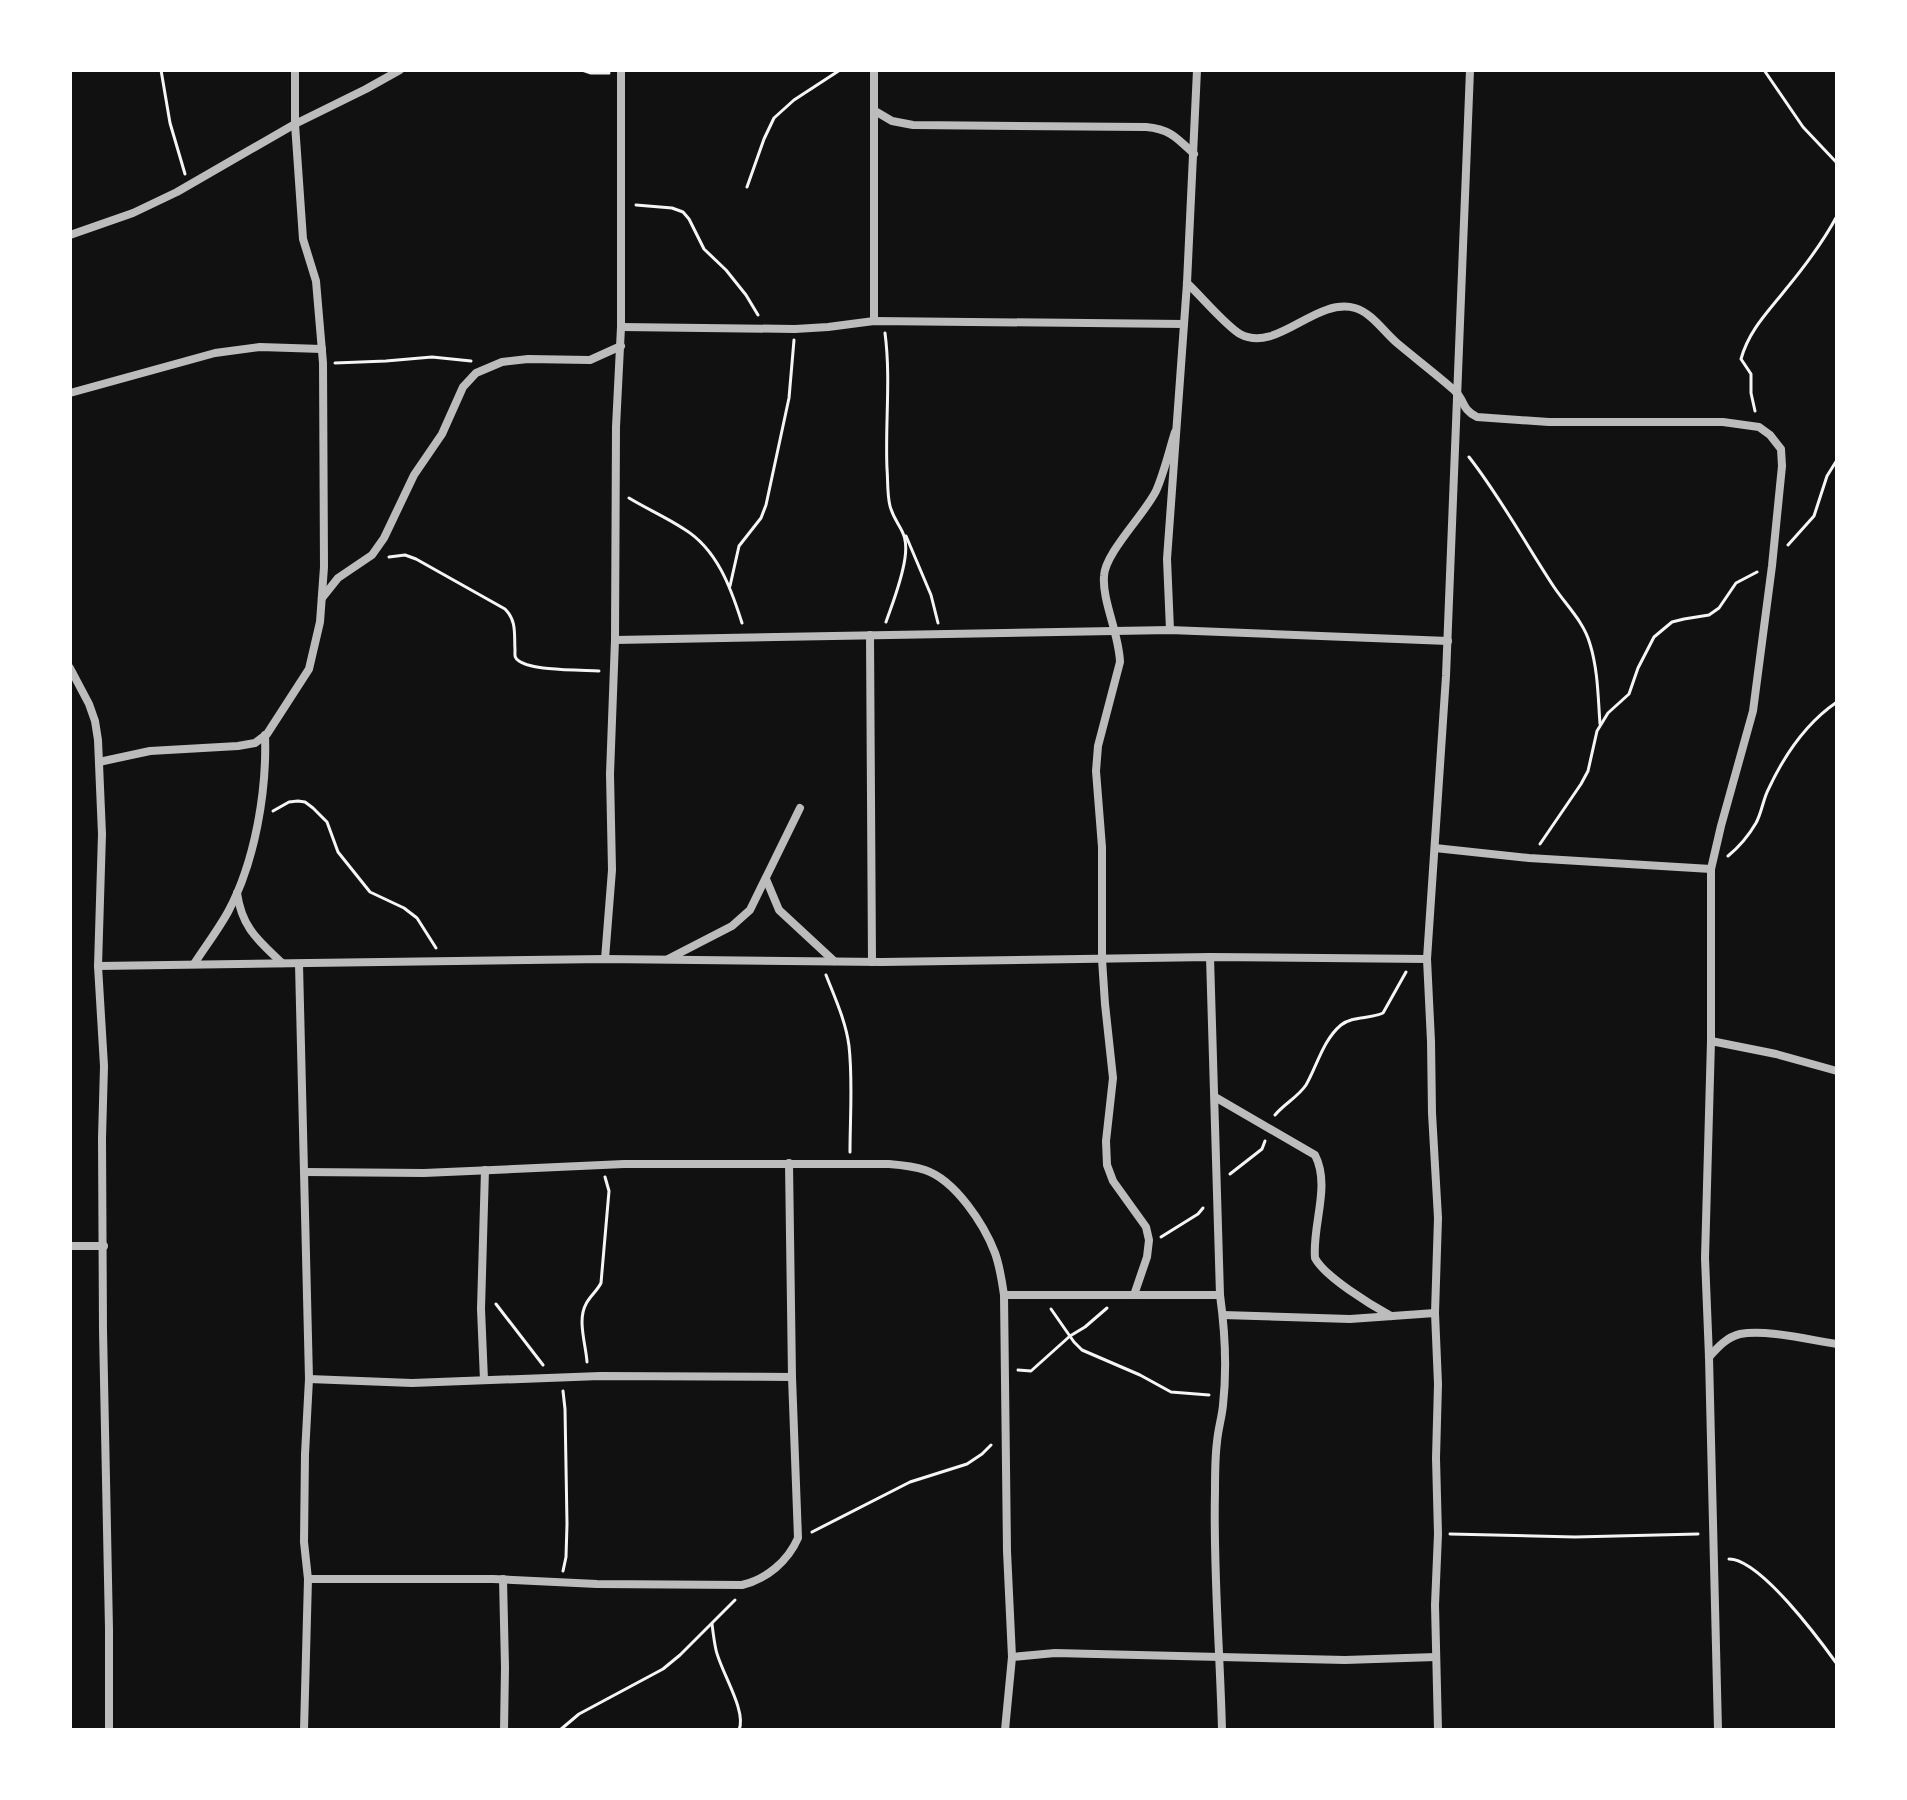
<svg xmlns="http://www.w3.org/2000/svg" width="1907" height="1800" font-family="'Libre Baskerville',serif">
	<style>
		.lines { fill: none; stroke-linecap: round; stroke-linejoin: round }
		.path { stroke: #f5f5f5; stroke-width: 3 }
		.minor { stroke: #bcbcbc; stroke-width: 8 }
	</style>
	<rect width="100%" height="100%" fill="#111"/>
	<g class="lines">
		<g class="path">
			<polyline points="161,70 170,123 185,174"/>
			<polyline points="582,70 591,73 609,73"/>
			<polyline points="1764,70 1803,127 1837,163"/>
			<polyline points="747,187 764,139 774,118 794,100 840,70"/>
			<polyline points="636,205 672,208 683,212 689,219 704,249 726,270 746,295 758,315"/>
			<path d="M885 333C891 379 885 423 887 469 888 480 887 494 890 506 896 528 909 529 905 558 902 580 893 602 886 622"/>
			<polyline points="335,363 386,361 432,357 471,361"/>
			<path d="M1755 411 1751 393V374L1741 359C1749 330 1768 312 1786 289 1805 266 1823 242 1837 216"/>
			<path d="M1469 457C1501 498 1525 543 1554 587 1566 605 1584 622 1590 644 1598 670 1598 697 1600 724"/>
			<path d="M629 498C647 509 666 517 684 529 717 549 731 588 742 623"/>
			<polyline points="906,536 931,595 938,623"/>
			<polyline points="1788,545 1814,516 1827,476 1837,460"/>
			<path d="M389 557 405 555 416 559 505 609C517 621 514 634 515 650 515 655 514 658 519 661 533 671 581 670 599 671"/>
			<polyline points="730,586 739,546 761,518 766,505 789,398 794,340"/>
			<polyline points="273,811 289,802 298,801 305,802 313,808 327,822 338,852 370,892 404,908 417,918 436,948"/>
			<polyline points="1540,844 1581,784 1588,771 1597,731 1608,713 1629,694 1638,668 1654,637 1672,622 1684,619 1709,615 1719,608 1736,583 1757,572"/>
			<path d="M1728 856C1739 847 1749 835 1756 823 1762 812 1763 799 1769 788 1785 754 1806 723 1837 702"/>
			<path d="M826 975C835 998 846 1022 849 1046 853 1081 850 1117 850 1152"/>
			<path d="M1275 1115C1284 1104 1298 1097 1306 1085 1317 1066 1323 1040 1341 1025 1352 1016 1370 1019 1383 1013L1406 972"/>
			<polyline points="1230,1174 1262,1149 1265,1141"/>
			<polyline points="1161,1237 1198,1214 1203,1208"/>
			<polyline points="496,1304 543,1365"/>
			<polyline points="1051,1309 1074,1342 1082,1350 1140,1375 1171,1392 1209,1395"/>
			<path d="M587 1362C586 1345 577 1320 586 1304 590 1296 597 1291 601 1283L609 1191 605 1177"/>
			<polyline points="1018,1370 1031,1371 1070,1336 1085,1327 1107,1308"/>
			<polyline points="812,1532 910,1482 967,1464 982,1454 991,1445"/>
			<polyline points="1450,1534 1575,1537 1698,1534"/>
			<path d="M1729 1559C1760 1559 1819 1639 1837 1664"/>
			<polyline points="563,1571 566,1557 567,1524 565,1409 563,1391"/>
			<path d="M712 1624C713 1632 714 1641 716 1650 721 1672 747 1711 739 1730"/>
			<polyline points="560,1730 579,1714 663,1669 680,1655 735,1600"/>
		</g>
		<g class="minor">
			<path d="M875 111 892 121 913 125 1146 127C1170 129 1177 138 1194 154"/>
			<polyline points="70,235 133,213 177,192 295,124 366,89 400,70"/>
			<path d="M1187 283C1200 295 1226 326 1240 334 1277 354 1315 297 1355 308 1372 313 1384 332 1397 343 1416 359 1436 374 1454 390 1466 401 1460 408 1477 417L1549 422H1723L1759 427 1770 435 1781 449 1782 466 1772 566 1753 711 1721 826 1711 869V1041L1705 1258 1709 1357 1718 1730"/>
			<polyline points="874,321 874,70"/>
			<polyline points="621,327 795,329 828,327 874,321 1184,324"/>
			<polyline points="70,393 215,353 260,347 322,349"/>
			<polyline points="322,598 338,578 372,555 384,538 414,475 442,434 463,387 476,373 502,362 528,359 590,360 621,346"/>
			<polyline points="1170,630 1167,559 1187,283 1197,70"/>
			<polyline points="870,635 872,962"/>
			<polyline points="615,640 1170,630 1448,641"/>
			<polyline points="70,668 89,704 95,721 98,740 102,834 98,966 104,1066 102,1138 103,1330 109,1629 109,1730"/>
			<polyline points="99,762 150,751 238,746 255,743 267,734 309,669 320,622 324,567 323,363 316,281 303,239 295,124 295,70"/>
			<polyline points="1435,848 1529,858 1711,869"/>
			<polyline points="766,879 779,910 834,961"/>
			<path d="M237 893C242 928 258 940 282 963"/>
			<path d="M1210 957 1220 1295C1225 1331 1227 1369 1223 1405 1222 1417 1218 1429 1217 1442 1215 1457 1215 1475 1215 1491 1213 1570 1220 1650 1222 1730"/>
			<polyline points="605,959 612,870 610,774 615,640 616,427 621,327 621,70"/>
			<polyline points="668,959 732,926 750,910 800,808"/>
			<path d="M194 964C205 947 218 930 228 912 255 862 267 791 265 735"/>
			<polyline points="299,964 309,1379 305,1454 304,1542 308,1579 304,1730"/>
			<polyline points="98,966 605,959 882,962 1210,957 1427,959"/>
			<polyline points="1711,1041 1776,1054 1837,1071"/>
			<path d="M1215 1097 1315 1155C1331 1186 1312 1225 1315 1258 1325 1277 1371 1305 1391 1316"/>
			<path d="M304 1172 424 1173 624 1164H888C900 1165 913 1166 925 1170 955 1180 984 1224 995 1253 1000 1267 1002 1281 1004 1295L1007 1551 1012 1657 1005 1730"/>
			<polyline points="70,1246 104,1246"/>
			<polyline points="1004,1295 1220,1295"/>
			<path d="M1134 1295 1147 1257 1149 1240 1146 1227 1113 1181 1107 1165 1106 1141 1113 1078 1105 1004 1102 959V847L1096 771 1098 746 1120 662C1119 633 1102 601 1104 576 1105 553 1144 515 1156 491 1164 473 1169 451 1175 432"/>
			<polyline points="1223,1315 1350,1319 1435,1313"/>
			<path d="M1709 1357C1718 1347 1727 1337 1740 1334 1766 1329 1810 1340 1837 1344"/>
			<polyline points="309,1379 412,1383 600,1376 792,1377"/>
			<polyline points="484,1380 481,1309 485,1170"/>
			<path d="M308 1579H493L597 1584 742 1585C767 1579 788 1561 798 1538L792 1377 789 1163"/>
			<polyline points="503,1579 505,1667 504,1730"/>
			<polyline points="1012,1657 1055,1653 1345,1660 1436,1657"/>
			<polyline points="1438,1730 1435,1605 1438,1534 1436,1458 1438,1384 1435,1313 1438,1218 1432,1113 1431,1041 1427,959 1446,676 1470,70"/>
		</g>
	</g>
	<rect width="1907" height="1800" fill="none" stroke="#ffffff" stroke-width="144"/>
</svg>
